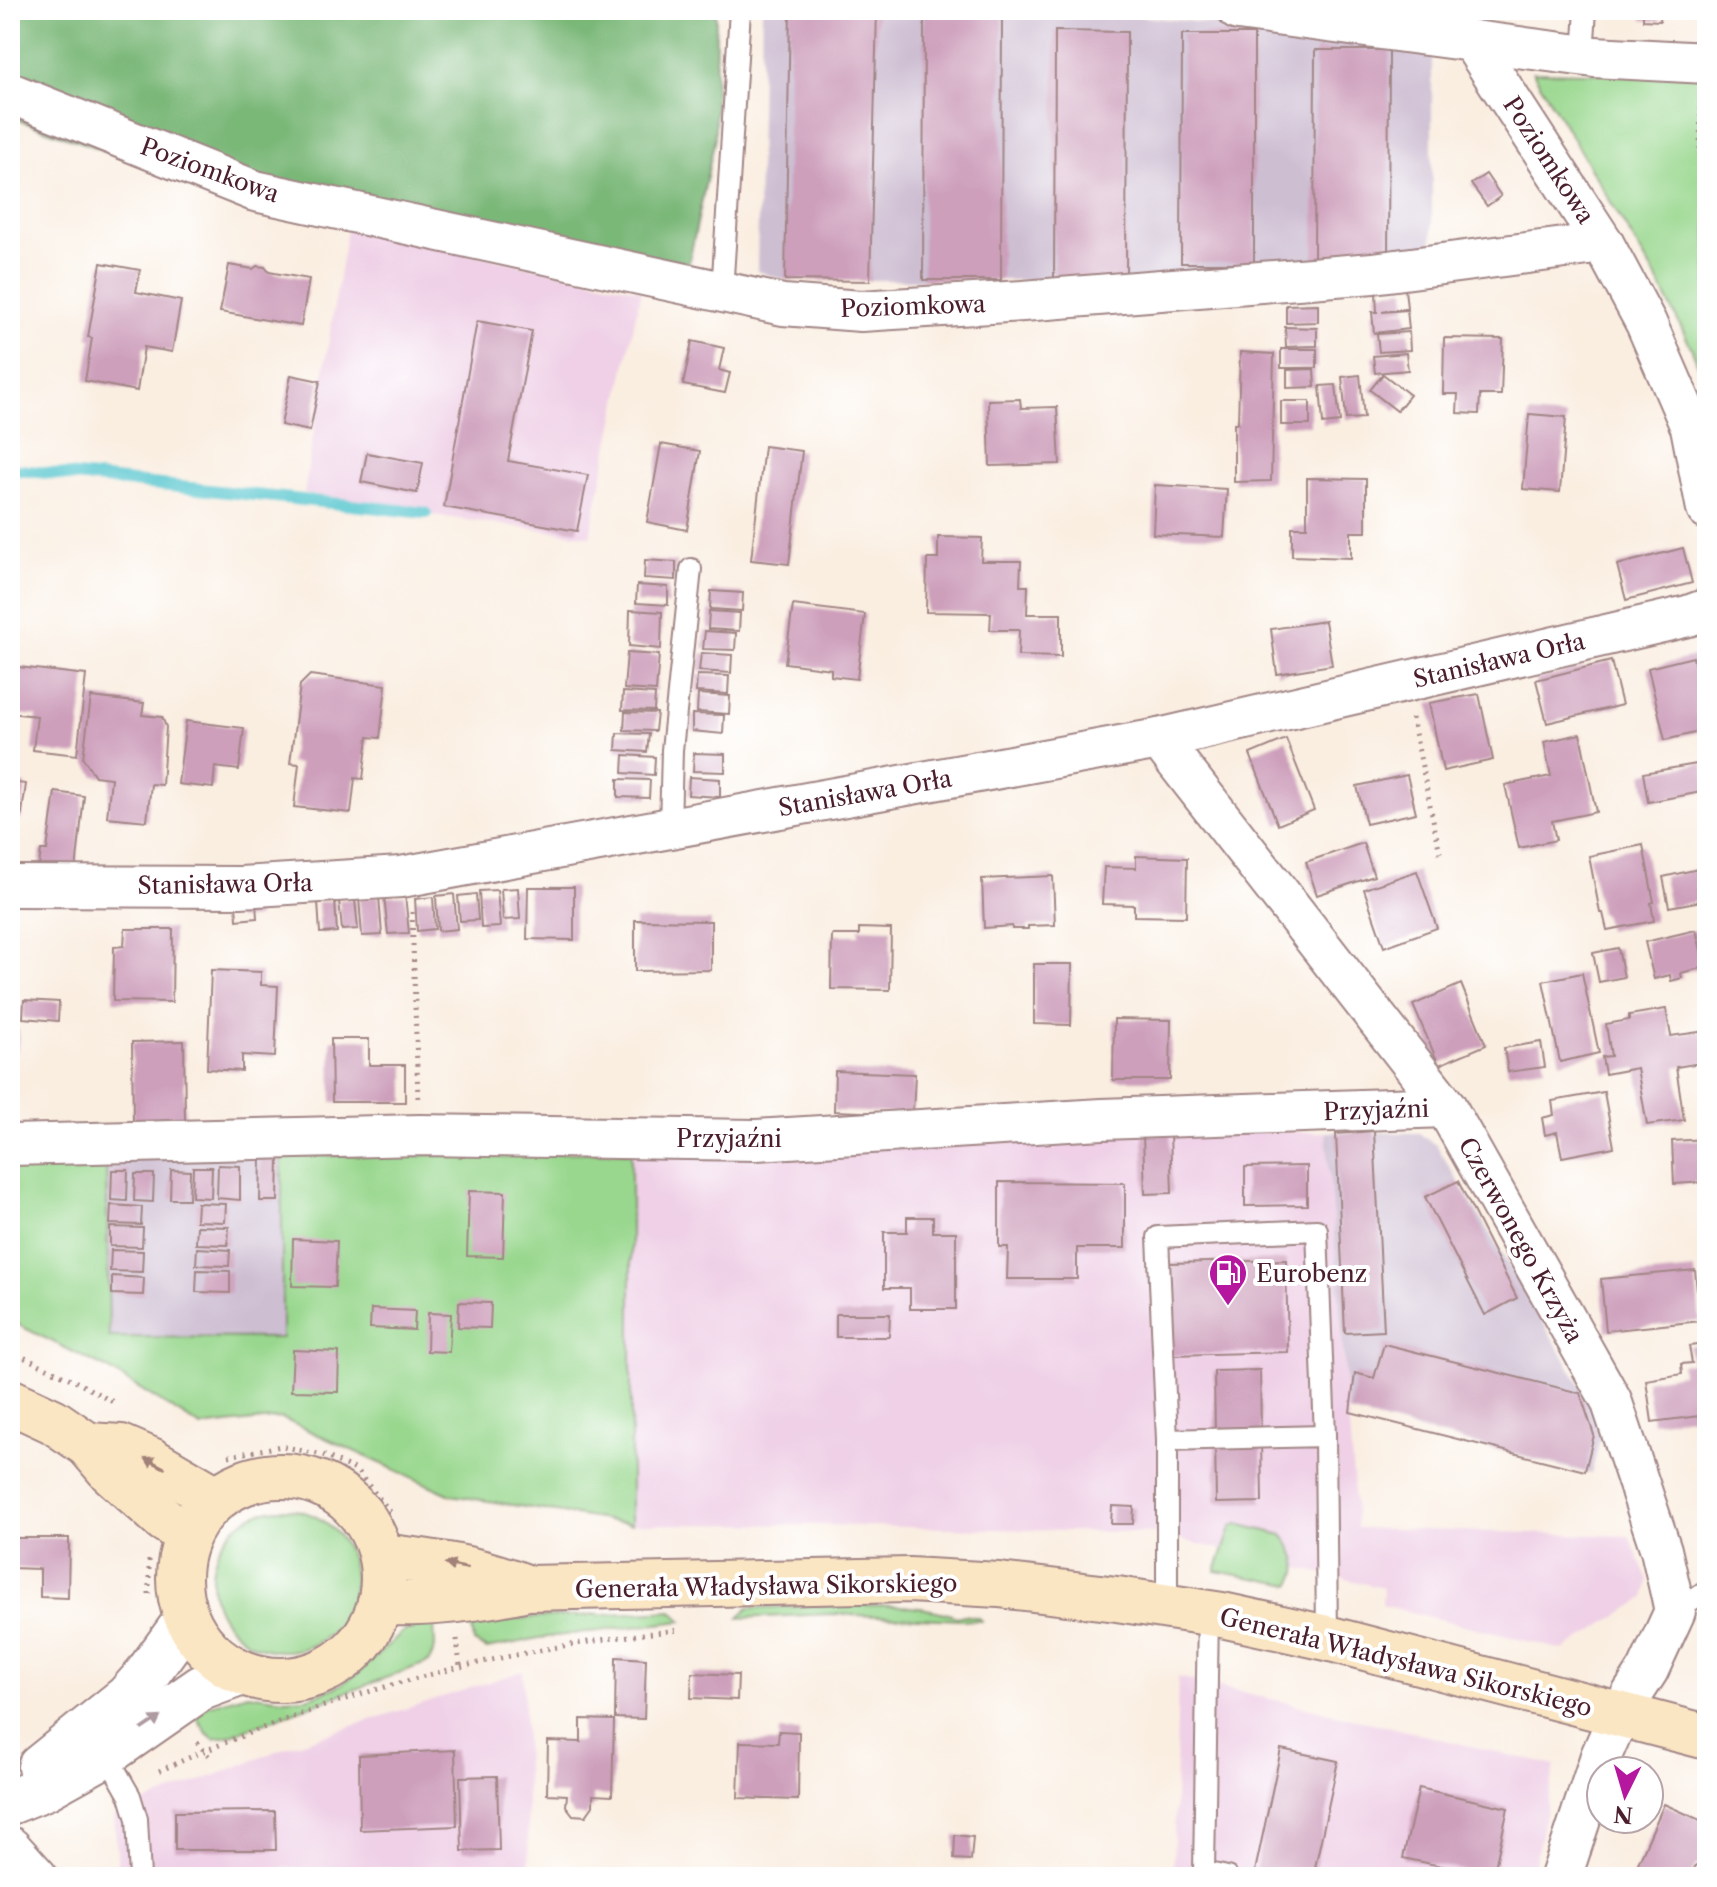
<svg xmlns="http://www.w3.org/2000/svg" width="1717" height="1887" font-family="'Libre Caslon Text',serif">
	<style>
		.built { fill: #efd0e6 }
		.industrial { fill: #cdbed2 }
		.green { fill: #98d78d; stroke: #717b5c; stroke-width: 2 }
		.forest { fill: #7ab878; stroke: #626c52; stroke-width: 2 }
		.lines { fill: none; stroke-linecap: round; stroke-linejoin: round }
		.stream { stroke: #5bc8d0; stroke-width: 12 }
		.building { fill: #cd9fbb }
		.service-casing { stroke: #a28686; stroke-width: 24 }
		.minor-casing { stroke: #a28686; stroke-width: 44 }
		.tertiary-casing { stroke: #a28686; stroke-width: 48 }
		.secondary-casing { stroke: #a28686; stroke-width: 48 }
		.path { stroke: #a28686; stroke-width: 5; stroke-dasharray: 2 6; stroke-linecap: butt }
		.service { stroke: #fff; stroke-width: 20 }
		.minor { stroke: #fff; stroke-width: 40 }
		.tertiary { stroke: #fff; stroke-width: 44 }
		.secondary { stroke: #fbe6c4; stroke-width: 44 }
		.oneway { fill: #a28278 }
		.oneway2 { fill: #ae9aa0 }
		.labels { text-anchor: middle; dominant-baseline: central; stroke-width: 8; stroke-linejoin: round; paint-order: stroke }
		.street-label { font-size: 24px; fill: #4a1f2b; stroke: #fff }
		.poi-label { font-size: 24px; fill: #4a1f2b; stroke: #fff; text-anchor: start }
	</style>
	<rect width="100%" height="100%" fill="#fff"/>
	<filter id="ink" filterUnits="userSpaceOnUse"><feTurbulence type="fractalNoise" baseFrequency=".0125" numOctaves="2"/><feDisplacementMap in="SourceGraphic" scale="16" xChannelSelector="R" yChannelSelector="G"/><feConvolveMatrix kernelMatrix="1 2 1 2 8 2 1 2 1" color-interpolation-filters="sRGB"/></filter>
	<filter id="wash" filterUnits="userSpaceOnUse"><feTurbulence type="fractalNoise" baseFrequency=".006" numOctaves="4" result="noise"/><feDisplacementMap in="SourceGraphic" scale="32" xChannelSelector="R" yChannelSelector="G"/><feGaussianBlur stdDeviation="1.8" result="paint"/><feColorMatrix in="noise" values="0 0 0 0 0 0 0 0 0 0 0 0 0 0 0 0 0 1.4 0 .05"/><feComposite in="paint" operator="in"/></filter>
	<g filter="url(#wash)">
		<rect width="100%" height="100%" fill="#faeee1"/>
		<g class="built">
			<polygon points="347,228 641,290 590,536 437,516 304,493"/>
			<polygon points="1147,1132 1326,1132 1357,1528 1629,1536 1648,1580 1645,1598 1563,1650 1382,1605 1383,1588 1152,1533 821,1525 631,1524 631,1152"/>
			<polygon points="523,1671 529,1868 118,1868 114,1815 290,1746"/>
			<polygon points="1178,1677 1555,1766 1532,1877 1173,1877"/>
		</g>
		<g class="industrial">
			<polygon points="762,10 1079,10 1217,24 1432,52 1432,263 1126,280 785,280 757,271"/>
			<polygon points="1326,1132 1419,1133 1437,1146 1589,1399 1601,1435 1591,1474 1348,1412"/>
			<polygon points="282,1156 282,1338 108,1337 106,1157"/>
		</g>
		<g class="green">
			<polygon points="1533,72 1707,75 1707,388 1691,347 1658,281"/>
			<polygon points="631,1152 631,1524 451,1495 281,1418 201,1427 108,1369 10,1321 10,1157 106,1157 109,1337 282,1338 282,1156"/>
			<circle cx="283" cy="1580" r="71"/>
			<path d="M1237 1524 1283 1535C1294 1552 1305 1566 1291 1585L1216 1571 1232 1526Z"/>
			<path d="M837 1605C876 1606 921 1603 957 1617L964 1615 979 1618 982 1621 832 1614 739 1618 748 1608Z"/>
			<polygon points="672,1611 682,1621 539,1638 487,1649 474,1642 471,1621"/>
			<polygon points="434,1621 435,1648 429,1662 228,1736 214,1739 207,1733 192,1710 248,1694 283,1699 307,1698 337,1687 361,1671 402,1632"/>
		</g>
		<polygon class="forest" points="10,10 716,10 715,138 687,271 220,191 10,117"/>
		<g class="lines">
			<polyline class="stream" points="10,469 426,513"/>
		</g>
		<g id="blocks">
			<g class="building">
				<polygon points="790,10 877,10 870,281 785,280"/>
				<polygon points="1643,10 1661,10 1660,21 1643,20"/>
				<polygon points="924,11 1002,12 1001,280 923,280"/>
				<polygon points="1055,31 1127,32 1126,280 1054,281"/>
				<polygon points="1182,34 1254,34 1254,263 1181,263"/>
				<polygon points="1315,50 1389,50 1388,263 1314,263"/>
				<polygon points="1486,174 1501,196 1487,206 1471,184"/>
				<polygon points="101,263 140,270 136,292 181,301 172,352 144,347 137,391 85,381 92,338 88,337"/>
				<polygon points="229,265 253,269 257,266 265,267 269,272 309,279 301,326 220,312"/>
				<polygon points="1405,289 1407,308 1382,312 1407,310 1409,329 1374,333 1372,312 1377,312 1376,292"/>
				<polygon points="1318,304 1318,322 1286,323 1286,305"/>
				<polygon points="477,321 532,331 508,461 588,475 577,531 444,507"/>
				<polygon points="1285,327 1317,328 1317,346 1286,347"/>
				<polygon points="1409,332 1410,350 1379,352 1377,334"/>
				<polygon points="1444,338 1503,339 1501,395 1480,395 1479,414 1457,413 1458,394 1443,394"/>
				<polygon points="692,341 724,348 719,370 730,373 725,393 683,385"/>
				<rect x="1281" y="349" width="36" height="19"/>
				<polygon points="1240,352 1274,354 1271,481 1234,482 1234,423 1238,423"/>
				<polygon points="1406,353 1408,370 1375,373 1373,356"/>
				<polygon points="1314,369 1315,387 1287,388 1287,370"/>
				<polygon points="1383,374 1410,395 1397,411 1370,390"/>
				<polygon points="291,375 320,381 310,431 281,425"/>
				<polygon points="1360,375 1364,418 1346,419 1342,377"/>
				<polygon points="1336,385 1340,422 1323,424 1320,386"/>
				<polygon points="1020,399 1021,408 1057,407 1060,464 990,466 988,400"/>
				<rect x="1281" y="401" width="29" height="24"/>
				<polygon points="1529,414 1566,417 1560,492 1523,489"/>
				<polygon points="661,444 700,451 687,530 647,522"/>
				<polygon points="764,446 802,451 789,564 751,560"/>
				<polygon points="367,453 423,463 417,493 361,482"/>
				<polygon points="1307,478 1366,479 1366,532 1351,532 1351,558 1292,556 1292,527 1307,527"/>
				<polygon points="1155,485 1227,489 1224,537 1153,534"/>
				<polygon points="938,537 982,538 981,561 1021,561 1020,586 1028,586 1027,614 1061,614 1061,657 1018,656 1019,630 990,630 991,613 926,612 927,559 938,559"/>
				<polygon points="1683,548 1692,583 1626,600 1617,565"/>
				<polygon points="645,560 676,562 676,580 644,578"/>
				<polygon points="637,585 668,587 668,605 636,603"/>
				<polygon points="711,591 743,593 742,611 710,609"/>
				<polygon points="793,605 865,614 857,679 831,676 831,669 785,663"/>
				<polygon points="630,610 662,612 661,649 629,646"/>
				<polygon points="709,611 740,613 739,631 708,629"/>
				<polygon points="1325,621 1332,665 1277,674 1271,629"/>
				<polygon points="705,631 736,633 735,650 703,649"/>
				<polygon points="627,653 659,655 656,691 624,689"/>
				<polygon points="701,653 732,655 731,673 699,671"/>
				<polygon points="1693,657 1707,720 1707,730 1665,740 1648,668"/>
				<polygon points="1611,661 1622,705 1547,723 1536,680"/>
				<polygon points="10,666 86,675 77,755 33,750 37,716 10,713"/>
				<polygon points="310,675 386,685 380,738 368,737 363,779 355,778 351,813 294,807 299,764 290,763 300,685"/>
				<polygon points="697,675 729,676 728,694 696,692"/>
				<polygon points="623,692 655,694 654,711 622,710"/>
				<polygon points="698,694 730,696 729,714 697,712"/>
				<polygon points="1479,694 1493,760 1443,771 1429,703"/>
				<polygon points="91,697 144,703 142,715 162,717 166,727 162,785 151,784 147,821 107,817 111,778 95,776 83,758"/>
				<polygon points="625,712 657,713 655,731 624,730"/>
				<polygon points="692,714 724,715 723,734 692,731"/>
				<polygon points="186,721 244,728 239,770 215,767 213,788 178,784"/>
				<polygon points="617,733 649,734 647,752 616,750"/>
				<polygon points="1580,734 1596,812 1552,821 1556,840 1519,848 1505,785 1551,776 1544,742"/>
				<polygon points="1286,739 1314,810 1278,825 1250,754"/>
				<polygon points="694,753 725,754 725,772 693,771"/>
				<polygon points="624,755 655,757 654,775 623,773"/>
				<polygon points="1703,763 1707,791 1648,802 1643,773"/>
				<polygon points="1407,775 1416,813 1366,824 1357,786"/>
				<polygon points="689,777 720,779 720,797 688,795"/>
				<polygon points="618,779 650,780 649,798 618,797"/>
				<polygon points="10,782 26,784 21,820 10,819"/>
				<polygon points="55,792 84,796 76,870 39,866 41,850 47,850"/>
				<polygon points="1363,843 1374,876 1317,895 1306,862"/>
				<polygon points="1643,845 1654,902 1651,903 1654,921 1607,930 1603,913 1600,913 1589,856"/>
				<polygon points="1136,856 1187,858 1186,917 1134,916 1134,905 1102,904 1104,867 1136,868"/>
				<polygon points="1707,867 1707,900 1669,907 1663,877"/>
				<polygon points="1417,871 1437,928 1384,947 1364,889"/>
				<polygon points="1053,876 1055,925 1028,926 1028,929 1012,929 1012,926 984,928 982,879"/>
				<polygon points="528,887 574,887 574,940 527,939"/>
				<polygon points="518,888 520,919 503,920 501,889"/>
				<polygon points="497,890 500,927 481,928 479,891"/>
				<polygon points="454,894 457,929 438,931 436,896"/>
				<polygon points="476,894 478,920 460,921 458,896"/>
				<polygon points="405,895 409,933 388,934 384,896"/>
				<polygon points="379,896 382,935 362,936 359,898"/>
				<polygon points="433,897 435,929 417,931 415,899"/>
				<polygon points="355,899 358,929 342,930 339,900"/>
				<polygon points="335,901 337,932 320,933 318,902"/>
				<polygon points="256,903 257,918 237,920 236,905"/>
				<polygon points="635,920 711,921 711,970 635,971"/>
				<polygon points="859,928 891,929 890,990 831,989 832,935 859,935"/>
				<polygon points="125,929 173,929 172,1002 113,1001 114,947 124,946"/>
				<polygon points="1696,930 1705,967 1681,973 1682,978 1671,981 1670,975 1654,979 1645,942"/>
				<polygon points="1618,948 1624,977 1599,982 1593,953"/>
				<polygon points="1034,964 1072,964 1071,1025 1034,1024"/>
				<polygon points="211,970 261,972 261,985 278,986 275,1057 242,1055 242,1071 207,1069"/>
				<polygon points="1582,973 1599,1053 1560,1062 1543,981"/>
				<polygon points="1461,984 1486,1045 1439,1065 1413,1005"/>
				<polygon points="24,1000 59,1002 58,1021 23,1018"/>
				<polygon points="1666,1009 1671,1036 1707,1031 1707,1062 1676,1067 1684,1120 1647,1125 1637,1068 1605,1074 1602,1057 1611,1056 1606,1024 1629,1020 1629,1015"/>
				<polygon points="1114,1019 1171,1020 1170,1080 1113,1080"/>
				<polygon points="10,1029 19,1030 17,1051 10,1051"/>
				<polygon points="331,1039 369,1039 369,1065 405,1065 405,1102 332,1102"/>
				<polygon points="184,1041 185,1121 133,1122 132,1042"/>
				<polygon points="1541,1042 1545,1067 1508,1072 1504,1048"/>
				<polygon points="835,1071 915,1074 913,1114 834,1111"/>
				<polygon points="1604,1092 1614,1147 1562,1157 1557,1132 1545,1135 1542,1118 1554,1115 1552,1101"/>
				<polygon points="1374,1131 1384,1331 1345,1333 1336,1134"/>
				<polygon points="1170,1133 1172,1193 1145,1194 1143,1135"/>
				<polygon points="1707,1139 1707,1182 1674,1184 1672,1141"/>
				<polygon points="261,1157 279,1158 278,1201 260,1201"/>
				<polygon points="218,1165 240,1166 240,1200 217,1198"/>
				<polygon points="1307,1166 1307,1205 1245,1206 1245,1167"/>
				<polygon points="193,1167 212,1167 211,1198 192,1197"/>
				<polygon points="112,1170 128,1170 127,1201 111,1200"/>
				<polygon points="171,1170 190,1171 189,1199 170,1199"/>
				<polygon points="135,1174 154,1174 153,1202 134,1201"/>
				<polygon points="1458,1181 1517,1298 1485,1315 1425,1197"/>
				<polygon points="999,1182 1125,1183 1125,1248 1077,1248 1077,1279 1007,1279 1008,1247 999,1247"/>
				<polygon points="469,1191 505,1192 503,1257 467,1256"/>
				<polygon points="197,1203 226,1204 225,1222 196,1221"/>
				<polygon points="111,1205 142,1207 141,1225 110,1224"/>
				<polygon points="907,1217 933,1217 933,1232 956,1232 956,1309 910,1309 910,1288 884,1288 884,1232 907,1232"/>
				<polygon points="197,1226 229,1227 228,1245 196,1244"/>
				<polygon points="110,1227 143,1228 142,1247 110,1246"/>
				<polygon points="293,1239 337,1241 335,1287 292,1286"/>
				<polygon points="197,1248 230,1250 229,1266 196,1265"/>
				<polygon points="111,1250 143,1251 142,1272 110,1271"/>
				<polygon points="1286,1260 1288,1352 1171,1355 1169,1263"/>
				<polygon points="197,1270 230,1271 230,1293 196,1292"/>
				<polygon points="1695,1270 1700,1321 1606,1331 1601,1279"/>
				<polygon points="112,1276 144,1278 143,1295 112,1294"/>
				<polygon points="459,1302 491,1303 490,1328 458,1327"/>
				<polygon points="371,1309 415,1311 414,1330 370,1328"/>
				<polygon points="428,1313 451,1314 449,1352 427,1351"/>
				<polygon points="836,1314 890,1314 889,1337 836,1337"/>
				<polygon points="1384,1344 1580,1393 1594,1435 1585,1471 1350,1412 1355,1373 1374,1378"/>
				<polygon points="1707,1344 1707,1415 1652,1422 1646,1380 1682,1374 1681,1364 1692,1363 1689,1346"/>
				<polygon points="293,1350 339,1352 338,1392 291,1391"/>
				<polygon points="1260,1370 1262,1502 1216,1503 1214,1371"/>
				<polygon points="1112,1506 1134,1507 1133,1524 1111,1524"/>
				<polygon points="10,1538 69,1538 68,1598 40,1597 40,1569 10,1568"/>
				<polygon points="616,1657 646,1659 644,1719 615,1718"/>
				<polygon points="692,1673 738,1675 737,1700 691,1698"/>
				<polygon points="581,1719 614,1720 612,1796 593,1795 593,1806 586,1816 573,1815 566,1806 567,1795 547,1794 548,1741 581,1742"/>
				<polygon points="779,1731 799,1732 798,1800 738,1798 740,1742 778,1743"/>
				<polygon points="1281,1749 1338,1761 1313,1877 1254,1876"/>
				<polygon points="455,1750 457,1826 360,1830 359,1755"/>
				<polygon points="497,1776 499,1850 462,1851 460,1777"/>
				<polygon points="1419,1788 1508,1808 1493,1877 1403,1858"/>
				<polygon points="1664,1804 1707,1823 1704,1846 1707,1847 1707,1870 1696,1865 1690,1877 1632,1877"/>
				<polygon points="275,1811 276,1850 175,1850 175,1812"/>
				<polygon points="955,1835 973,1837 971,1860 954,1859"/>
			</g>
		</g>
	</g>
	<g filter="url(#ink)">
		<use href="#blocks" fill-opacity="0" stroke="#a28686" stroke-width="2"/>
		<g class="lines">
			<defs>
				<g id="service">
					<polyline points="1583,55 1586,10"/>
					<polyline points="722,292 740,10"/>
					<polyline points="670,828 672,750 691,569"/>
					<polyline points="1167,1440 1158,1237 1317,1230 1325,1436"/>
					<polyline points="1167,1607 1167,1440 1325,1436 1327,1638"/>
					<polyline points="1675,1611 1707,1590"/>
					<polyline points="1208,1613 1204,1872 1227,1877"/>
					<polyline points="106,1754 130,1796 137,1819 140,1877"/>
				</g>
				<g id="minor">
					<polyline points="1238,10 1594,57 1707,63"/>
					<polyline points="1471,40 1603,243 1646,323 1691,427 1707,509"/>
					<polyline points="10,93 255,191 783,305 861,311 1023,301 1373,273 1603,243"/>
					<polyline points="1159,739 1446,1107 1611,1400 1661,1550 1675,1611 1648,1670 1619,1715 1601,1756 1561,1877"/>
					<polyline points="10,886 240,887 401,877 1159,739 1688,616 1707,609"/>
					<polyline points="10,1145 420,1135 756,1140 1102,1119 1446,1107"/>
					<polyline points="10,1847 37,1877"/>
				</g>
				<g id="tertiary">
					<polyline points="40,1767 127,1697 144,1678 187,1619"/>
					<polyline points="10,1802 45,1788 106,1754 201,1688 242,1673"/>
				</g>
				<g id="secondary">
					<polyline points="10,1401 53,1421 88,1445 110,1471 165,1520 188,1535"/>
					<polyline points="88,1445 121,1447 151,1460 216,1498"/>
					<circle cx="281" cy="1578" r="102"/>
					<path d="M381 1556C436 1562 474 1567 526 1587"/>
					<path d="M380 1603C431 1605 478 1599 528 1588L909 1580 999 1585 1117 1599 1222 1615 1327 1638 1707 1737"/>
				</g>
			</defs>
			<use href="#service" class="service-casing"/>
			<use href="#minor" class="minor-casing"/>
			<use href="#tertiary" class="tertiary-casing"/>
			<use href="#secondary" class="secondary-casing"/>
			<g class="path">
				<polyline points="1701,99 1700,151 1707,191"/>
				<polyline points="1412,718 1441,858"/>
				<polyline points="412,912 418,1098"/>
				<polyline points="10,1351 71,1379 115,1403"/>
				<polyline points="229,1456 281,1446 323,1455 356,1470 393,1515"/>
				<polyline points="149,1560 149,1598"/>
				<polyline points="457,1639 460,1666"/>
				<polyline points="197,1742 211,1759"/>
				<path d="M159 1771C329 1694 493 1650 679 1630"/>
			</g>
			<use href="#service" class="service"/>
			<use href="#minor" class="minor"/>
			<use href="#tertiary" class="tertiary"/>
			<use href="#secondary" class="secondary"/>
		</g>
		<defs><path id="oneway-solid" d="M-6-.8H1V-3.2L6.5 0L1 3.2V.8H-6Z" transform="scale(2)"/></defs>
		<g class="oneway">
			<use href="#oneway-solid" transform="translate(155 1463) rotate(-152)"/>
			<use href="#oneway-solid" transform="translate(456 1566) rotate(-168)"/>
		</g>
		<use class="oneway2" href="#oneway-solid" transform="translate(151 1723) rotate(-34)"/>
	</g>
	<defs>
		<symbol id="fuel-pin" viewBox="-11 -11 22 30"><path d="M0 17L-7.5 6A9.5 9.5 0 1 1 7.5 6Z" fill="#b5179e" stroke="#fff"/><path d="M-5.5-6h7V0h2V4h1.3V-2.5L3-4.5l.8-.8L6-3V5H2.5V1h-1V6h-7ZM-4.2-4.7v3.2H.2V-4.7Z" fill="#fff"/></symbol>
	</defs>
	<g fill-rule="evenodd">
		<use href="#fuel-pin" x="1206" y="1251" width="44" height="60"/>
	</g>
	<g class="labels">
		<g class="street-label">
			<text transform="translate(1549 160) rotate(57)">Poziomkowa</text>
			<text transform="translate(210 170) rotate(20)">Poziomkowa</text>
			<text transform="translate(913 306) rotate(-2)">Poziomkowa</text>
			<text transform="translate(1499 660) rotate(-13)">Stanisława Orła</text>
			<text transform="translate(865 793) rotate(-10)">Stanisława Orła</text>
			<text transform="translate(225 884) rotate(-1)">Stanisława Orła</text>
			<text transform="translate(1376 1110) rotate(-2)">Przyjaźni</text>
			<text x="729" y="1138">Przyjaźni</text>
			<text transform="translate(1521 1240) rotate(61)">Czerwonego Krzyża</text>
			<text transform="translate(766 1586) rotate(-1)">Generała Władysława Sikorskiego</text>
			<text transform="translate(1406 1662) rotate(14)">Generała Władysława Sikorskiego</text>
		</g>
		<g class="poi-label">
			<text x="1256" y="1273">Eurobenz</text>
		</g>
	</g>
	<rect width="1717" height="1887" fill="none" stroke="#fff" stroke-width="40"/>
	<g transform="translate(1625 1795) rotate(185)"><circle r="38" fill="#ffffff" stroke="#b7a5aa" stroke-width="2"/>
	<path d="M0-6L14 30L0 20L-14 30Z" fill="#b5179e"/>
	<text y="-12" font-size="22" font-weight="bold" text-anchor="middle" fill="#4a1f2b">N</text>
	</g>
</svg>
